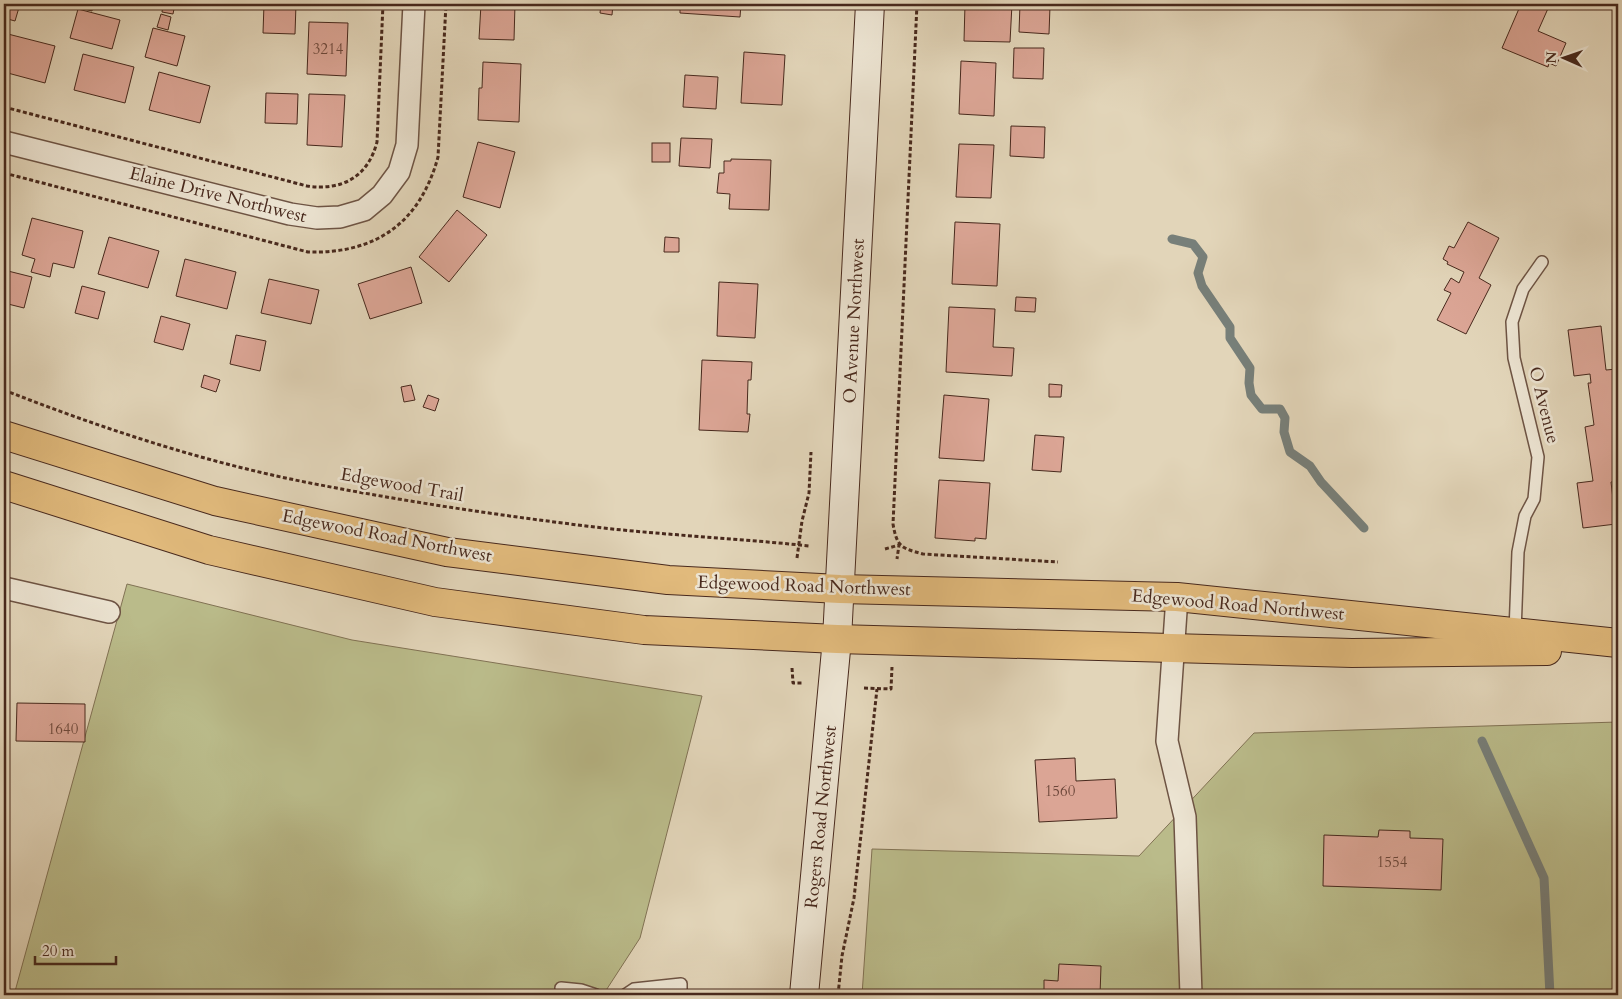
<svg xmlns="http://www.w3.org/2000/svg" width="1622" height="999" font-family="Cardo,serif">
	<style>
		.green { fill: #babb8a; stroke: #817254 }
		.lines { fill: none; stroke-linecap: round; stroke-linejoin: round }
		.stream { stroke: #777f79; stroke-width: 9 }
		.building { fill: #dba595; stroke: #48291d }
		.lane-casing { stroke: #6e5444; stroke-width: 14 }
		.street-casing { stroke: #6e5444; stroke-width: 24 }
		.secondary-casing { stroke: #48291d; stroke-width: 30 }
		.primary-casing { stroke: #48291d; stroke-width: 30 }
		.path { stroke: #48291d; stroke-width: 3; stroke-dasharray: 4 2.5; stroke-linecap: butt }
		.lane { stroke: #ece4d2; stroke-width: 11 }
		.street { stroke: #ece4d2; stroke-width: 21 }
		.secondary { stroke: #ece4d2; stroke-width: 28 }
		.primary { stroke: #e1ba7c; stroke-width: 28 }
		.labels { text-anchor: middle; dominant-baseline: central; stroke-width: 5; stroke-linejoin: round; paint-order: stroke }
		.number-label { font-size: 15px; fill: #6d483b }
		.street-label { font-size: 18px; fill: #48291d; stroke: #ece4d2 }
	</style>
	<rect width="100%" height="100%" fill="#e2d5b9"/>
	<filter id="stains"><feTurbulence type="fractalNoise" baseFrequency=".004" numOctaves="4"/><feColorMatrix values="0 0 0 0 .2 0 0 0 0 .09 0 0 0 0 .02 0 0 0 .5 -.17"/></filter>
	<radialGradient id="worn" r=".72"><stop offset=".6" stop-color="#630" stop-opacity="0"/><stop offset="1" stop-color="#630" stop-opacity=".3"/></radialGradient>
	<g class="green">
		<polygon points="127,584 352,640 702,696 640,938 603,995 14,995"/>
		<polygon points="1618,722 1618,995 862,995 872,849 1139,856 1254,733"/>
	</g>
	<g class="lines">
		<g class="stream">
			<polyline points="1172,239 1193,244 1203,257 1198,273 1202,286 1230,327 1230,338 1250,368 1249,383 1251,395 1262,409 1280,409 1285,418 1284,432 1290,452 1310,466 1321,482 1364,528"/>
			<polyline points="1482,741 1544,878 1550,995"/>
		</g>
	</g>
	<g class="building">
		<polygon points="4,4 20,4 15,21 4,18"/>
		<polygon points="81,4 93,4 92,11 80,8"/>
		<polygon points="163,4 175,4 173,14 162,12"/>
		<polygon points="264,4 296,4 295,34 263,33"/>
		<polygon points="481,4 515,4 514,40 479,39"/>
		<polygon points="601,4 613,4 612,15 600,13"/>
		<polygon points="680,4 741,4 740,17 680,13"/>
		<polygon points="965,4 1012,4 1010,42 964,41"/>
		<polygon points="1020,4 1050,6 1049,34 1019,32"/>
		<polygon points="1521,4 1550,4 1538,31 1566,43 1556,66 1549,63 1548,67 1502,48"/>
		<polygon points="78,9 120,20 112,49 70,38"/>
		<polygon points="161,14 171,17 168,30 157,27"/>
		<polygon points="309,22 348,23 346,76 307,74"/>
		<polygon points="153,28 185,36 177,66 145,57"/>
		<polygon points="4,33 55,46 45,83 4,72"/>
		<polygon points="1014,48 1044,48 1043,79 1013,78"/>
		<polygon points="744,52 785,55 782,105 741,103"/>
		<polygon points="83,54 134,67 125,103 74,90"/>
		<polygon points="961,61 996,63 994,116 959,114"/>
		<polygon points="483,62 521,64 519,122 478,120 479,88 482,88"/>
		<polygon points="159,72 210,86 200,123 149,110"/>
		<polygon points="685,75 718,77 716,109 683,107"/>
		<polygon points="266,93 298,94 297,124 265,123"/>
		<polygon points="309,94 345,95 342,147 307,145"/>
		<polygon points="1011,126 1045,127 1044,158 1010,156"/>
		<polygon points="681,138 712,139 710,168 679,166"/>
		<polygon points="478,142 515,152 500,208 463,197"/>
		<rect x="652" y="143" width="18" height="19"/>
		<polygon points="959,144 994,145 991,198 956,197"/>
		<polygon points="731,159 771,160 769,210 729,209 730,194 717,193 719,173 724,173 724,161 731,161"/>
		<polygon points="457,210 487,235 449,282 419,257"/>
		<polygon points="32,218 83,231 74,268 53,263 50,277 31,272 35,259 22,255"/>
		<polygon points="955,222 1000,224 997,286 952,284"/>
		<polygon points="1468,222 1499,238 1479,278 1491,285 1466,334 1437,320 1451,293 1444,290 1451,278 1459,283 1464,272 1447,264 1448,262 1443,259 1449,246 1454,248"/>
		<polygon points="109,237 159,251 148,288 98,274"/>
		<polygon points="665,237 679,238 679,252 664,252"/>
		<polygon points="185,259 236,272 227,309 176,296"/>
		<polygon points="411,267 422,303 370,319 358,284"/>
		<polygon points="4,270 32,277 24,308 4,303"/>
		<polygon points="269,279 319,290 311,324 261,313"/>
		<polygon points="719,282 758,284 755,338 717,336"/>
		<polygon points="82,286 105,292 98,319 75,313"/>
		<polygon points="1016,297 1036,298 1035,312 1015,311"/>
		<polygon points="949,307 995,309 993,347 1014,348 1012,376 946,372"/>
		<polygon points="161,316 190,324 183,350 154,342"/>
		<polygon points="1601,326 1606,370 1617,369 1618,378 1618,481 1611,482 1616,524 1583,528 1577,483 1593,481 1585,427 1594,425 1588,383 1591,383 1590,374 1574,376 1568,330"/>
		<polygon points="236,335 266,341 260,371 230,364"/>
		<polygon points="702,360 752,362 751,380 748,380 747,414 750,414 748,432 699,430"/>
		<polygon points="204,375 220,380 216,392 201,387"/>
		<polygon points="1049,384 1062,385 1061,397 1049,397"/>
		<polygon points="411,385 415,400 404,402 401,387"/>
		<polygon points="428,395 439,399 435,411 423,407"/>
		<polygon points="944,395 989,399 984,461 939,458"/>
		<polygon points="1035,435 1064,437 1061,472 1032,470"/>
		<polygon points="939,480 990,483 986,539 975,538 975,541 935,538"/>
		<polygon points="17,703 85,704 85,742 16,741"/>
		<polygon points="4,738 8,759 4,760"/>
		<polygon points="1075,758 1076,781 1115,779 1117,818 1039,822 1035,760"/>
		<polygon points="1379,830 1410,831 1410,838 1443,839 1441,890 1323,886 1324,835 1378,837"/>
		<polygon points="1059,964 1101,966 1100,995 1044,995 1044,980 1058,981"/>
	</g>
	<g class="lines">
		<defs>
			<g id="lane">
				<polyline points="1515,632 1518,552 1525,516 1534,499 1538,457 1514,358 1512,322 1523,289 1542,262"/>
				<polyline points="561,988 581,990 596,995"/>
				<polyline points="625,995 634,989 681,984 681,995"/>
			</g>
			<g id="street">
				<polyline points="4,142 290,214 317,218 340,217 364,210 382,195 399,172 407,145 414,4"/>
				<polyline points="4,588 109,612"/>
				<polyline points="1177,597 1167,741 1185,817 1191,995"/>
			</g>
			<polyline id="secondary" points="804,995 837,639 870,4"/>
			<g id="primary">
				<polyline points="4,435 215,501 447,552 668,580 840,589 1177,597 1618,643"/>
				<polyline points="4,485 209,550 435,602 644,630 837,639 1352,653 1547,651"/>
			</g>
		</defs>
		<use href="#lane" class="lane-casing"/>
		<use href="#street" class="street-casing"/>
		<use href="#secondary" class="secondary-casing"/>
		<use href="#primary" class="primary-casing"/>
		<g class="path">
			<path d="M917 4 893 524C897 547 901 548 923 554L1058 562"/>
			<path d="M4 107 307 186C342 191 368 177 377 142L383 4"/>
			<path d="M4 173 308 252C376 254 420 223 438 157L446 4"/>
			<path d="M4 390C98 427 201 461 300 481 395 500 490 514 586 526 660 535 735 538 809 546"/>
			<polyline points="885,549 899,545 897,559"/>
			<polyline points="797,558 802,521 809,493 811,452"/>
			<polyline points="792,668 793,683 803,683"/>
			<polyline points="864,688 891,689 892,667"/>
			<polyline points="838,995 842,956 854,898 877,689"/>
		</g>
		<use href="#lane" class="lane"/>
		<use href="#street" class="street"/>
		<use href="#secondary" class="secondary"/>
		<use href="#primary" class="primary"/>
	</g>
	<g class="labels">
		<g class="number-label">
			<text x="328" y="49">3214</text>
			<text x="63" y="729">1640</text>
			<text x="1060" y="791">1560</text>
			<text x="1392" y="862">1554</text>
		</g>
		<g class="street-label">
			<text transform="translate(218 195) rotate(14)">Elaine Drive Northwest</text>
			<text transform="translate(854 321) rotate(-87)">O Avenue Northwest</text>
			<text transform="translate(1544 405) rotate(76)">O Avenue</text>
			<text transform="translate(402 485) rotate(10)">Edgewood Trail</text>
			<text transform="translate(387 536) rotate(11)">Edgewood Road Northwest</text>
			<text transform="translate(804 586) rotate(2)">Edgewood Road Northwest</text>
			<text transform="translate(1238 605) rotate(5)">Edgewood Road Northwest</text>
			<text transform="translate(821 817) rotate(-84)">Rogers Road Northwest</text>
		</g>
	</g>
	<rect width="1622" height="999" fill="none" stroke="#e2d5b9" stroke-width="20"/>
	<rect x="5" y="5" width="1612" height="989" fill="none" stroke="#48291d" stroke-width="2.5"/>
	<rect x="10" y="10" width="1602" height="979" fill="none" stroke="#48291d"/>
	<g transform="translate(1564 58) rotate(272)" stroke="#ece4d2" stroke-width="4" paint-order="stroke">
	<path d="M0-4L9 19L0 12L-9 19Z" fill="#48291d"/>
	<text y="-8" font-size="14" font-weight="bold" text-anchor="middle" fill="#48291d">N</text>
	</g>
	<path d="M35 956v8h81v-8" fill="none" stroke="#48291d" stroke-width="2.5"/>
	<text x="42" y="956" font-size="15" fill="#48291d" stroke="#ece4d2" stroke-width="4" paint-order="stroke">20 m</text>
	<rect width="100%" height="100%" filter="url(#stains)"/>
	<rect width="100%" height="100%" fill="url(#worn)"/>
</svg>
